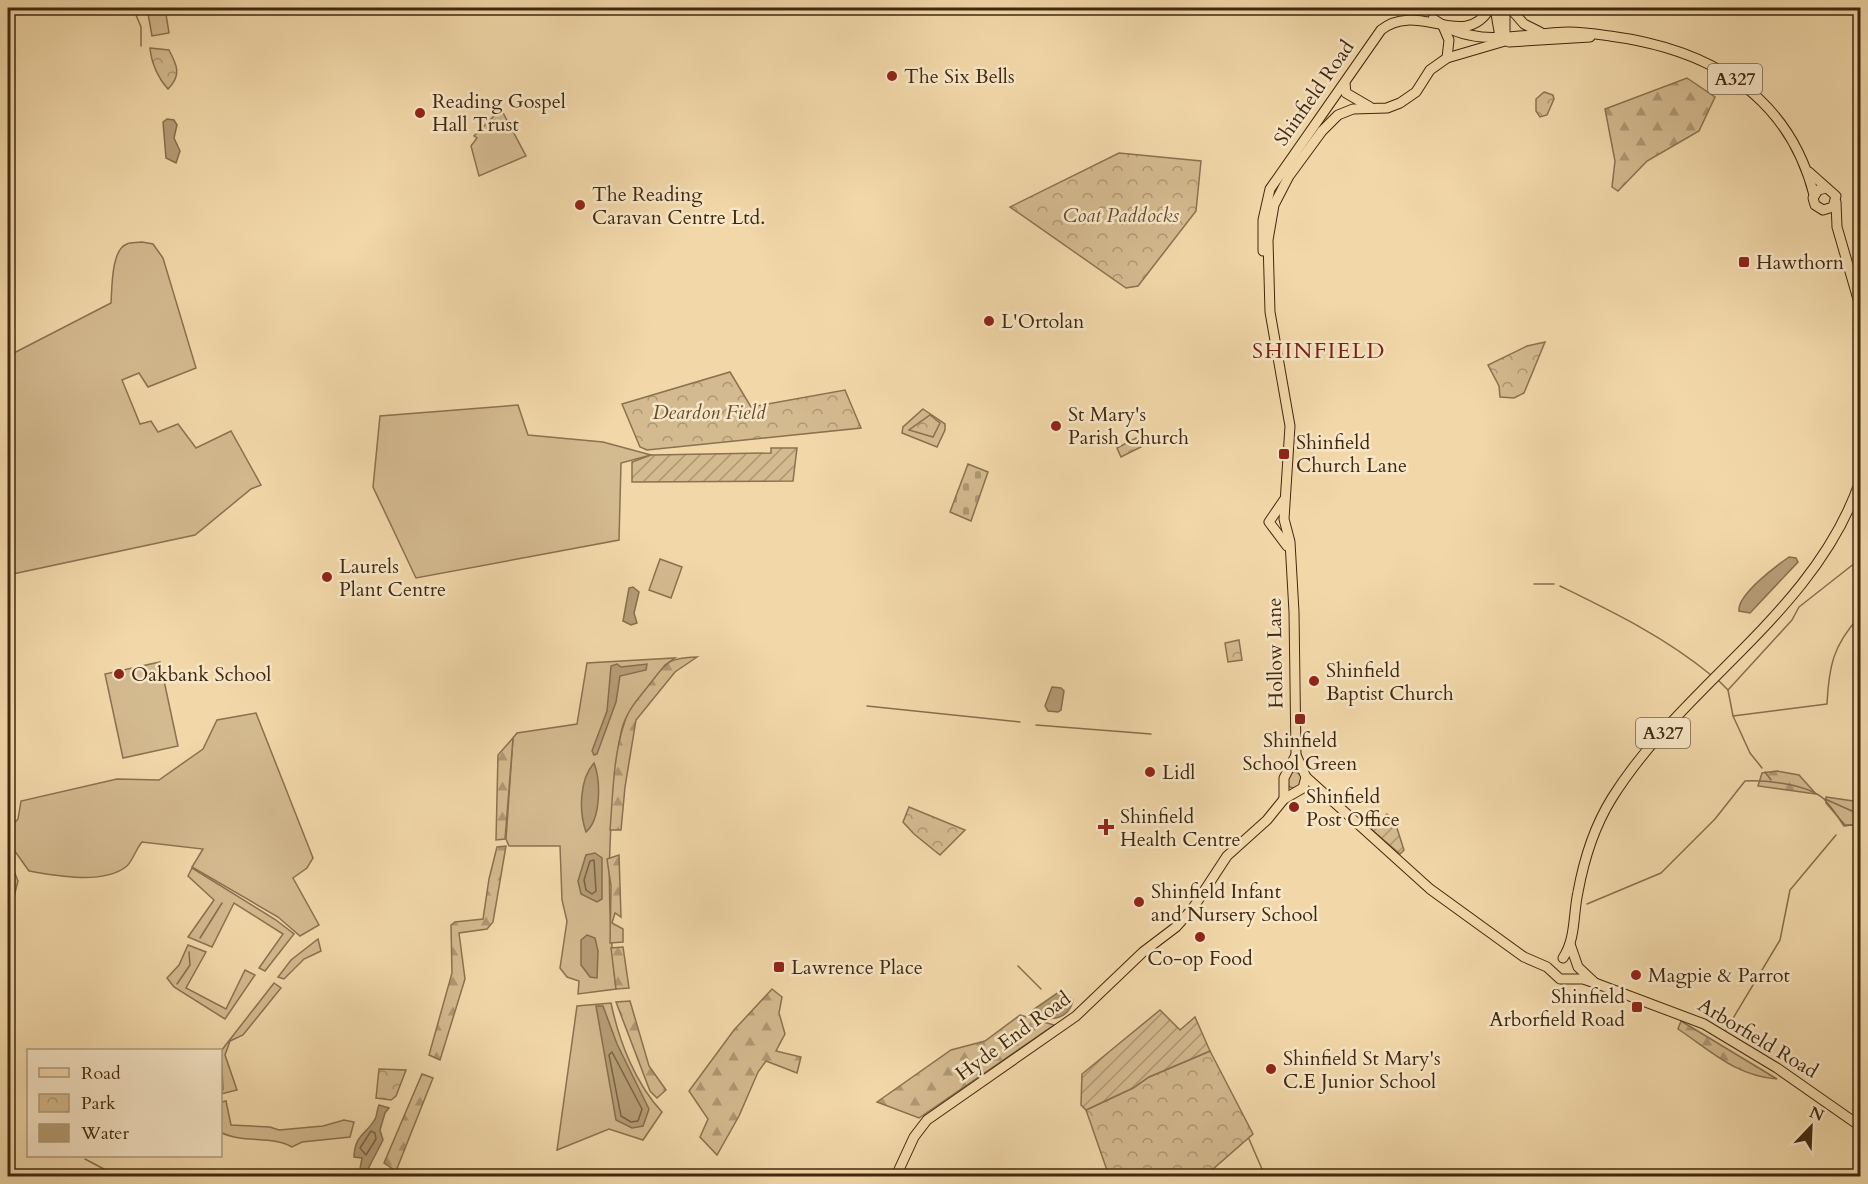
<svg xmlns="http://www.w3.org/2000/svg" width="1868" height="1184" font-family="Cardo,serif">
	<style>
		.grass { fill: #d4ba8f; stroke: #8a714f; stroke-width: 1.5 }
		.forest { fill: url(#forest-firs); stroke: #8a714f; stroke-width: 1.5 }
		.cemetery { fill: url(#cemetery-stones); stroke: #8a714f; stroke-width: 1.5 }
		.park { fill: url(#park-crowns); stroke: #8a714f; stroke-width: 1.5 }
		.garden { fill: url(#garden-furrows); stroke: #8a714f; stroke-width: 1.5 }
		.water { fill: #b59c75; stroke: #866e4c; stroke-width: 1.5 }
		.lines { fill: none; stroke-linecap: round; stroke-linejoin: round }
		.shore { stroke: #7a6242; stroke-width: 1.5 }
		.stream { stroke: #866e4c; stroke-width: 1.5 }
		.major-casing { stroke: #40280f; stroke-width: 11 }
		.major { stroke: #f2d8a9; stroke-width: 9 }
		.poi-dot { fill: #8f2418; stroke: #f7e6c7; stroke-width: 2 }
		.labels { text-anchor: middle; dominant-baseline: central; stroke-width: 5; stroke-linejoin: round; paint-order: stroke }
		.shield { fill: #f7e6c7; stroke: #776146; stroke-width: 1.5 }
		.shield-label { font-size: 18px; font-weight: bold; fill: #40280f }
		.poi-label { font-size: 20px; fill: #40280f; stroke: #f7e6c7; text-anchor: start }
		.street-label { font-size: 20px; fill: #40280f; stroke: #f7e6c7 }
		.park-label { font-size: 20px; font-style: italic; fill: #654c2f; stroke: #f7e6c7 }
		.quarter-label { font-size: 22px; letter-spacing: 1.5px; fill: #7a1f14; stroke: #f7e6c7 }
	</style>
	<defs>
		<pattern id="forest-firs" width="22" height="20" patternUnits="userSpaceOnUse" patternTransform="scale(1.5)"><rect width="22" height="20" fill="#d4ba8f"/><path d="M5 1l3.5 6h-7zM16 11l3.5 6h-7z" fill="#ad9773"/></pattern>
		<pattern id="cemetery-stones" width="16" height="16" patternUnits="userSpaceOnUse" patternTransform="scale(1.5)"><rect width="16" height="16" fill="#d4ba8f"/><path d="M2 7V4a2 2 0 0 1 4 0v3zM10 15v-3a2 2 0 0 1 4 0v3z" fill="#ad9773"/></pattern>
		<pattern id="park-crowns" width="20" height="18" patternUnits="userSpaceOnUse" patternTransform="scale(1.5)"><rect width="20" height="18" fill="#d4ba8f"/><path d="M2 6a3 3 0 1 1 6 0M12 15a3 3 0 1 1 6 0" fill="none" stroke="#ad9773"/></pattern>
		<pattern id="garden-furrows" width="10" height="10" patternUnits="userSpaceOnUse" patternTransform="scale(1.5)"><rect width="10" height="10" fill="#d4ba8f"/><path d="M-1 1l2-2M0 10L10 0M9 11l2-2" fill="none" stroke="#ad9773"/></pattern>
	</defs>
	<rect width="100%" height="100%" fill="#f2d8a9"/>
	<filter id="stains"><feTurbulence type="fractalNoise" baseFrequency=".00333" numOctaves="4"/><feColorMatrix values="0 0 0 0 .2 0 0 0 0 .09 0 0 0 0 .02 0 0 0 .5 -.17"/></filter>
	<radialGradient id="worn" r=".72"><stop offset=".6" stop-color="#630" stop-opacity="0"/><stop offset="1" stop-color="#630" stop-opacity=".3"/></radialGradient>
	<g class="grass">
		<polygon points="147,8 165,8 169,33 152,36"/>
		<polygon points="501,109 526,156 479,176 471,146 477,138 474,136"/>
		<path d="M142 242 153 244 163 258 196 368 148 387 139 373 122 380 140 424 151 421 158 432 178 424 196 448 231 431 261 485 251 489 195 535 8 575V388L14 386 8 375V356L111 303C112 290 111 249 127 244 131 242 137 243 142 242Z"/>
		<polygon points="518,405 528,435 603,442 651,455 621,463 619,540 416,578 373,487 380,416"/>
		<polygon points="923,409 945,424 945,430 937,447 902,433 903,427"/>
		<polygon points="660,559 682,567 671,598 649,590"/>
		<path d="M675 658 665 665C654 681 629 707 623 725 617 745 616 768 614 788 607 856 608 922 616 989L578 994 579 981 567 977 560 968 567 921 562 900 560 846H509L506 839 513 738 517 733 577 724 587 663Z"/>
		<polygon points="160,662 178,746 123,758 105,674"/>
		<path d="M256 713 313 858 307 868 293 878 319 925 300 936 278 917 192 867 203 849 142 842C136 849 133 860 127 866 104 885 56 876 29 871L9 843V829L18 819 21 801 117 779 159 780 203 749 217 720Z"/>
		<circle cx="1294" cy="780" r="8"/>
		<polygon points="1826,797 1860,802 1860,825 1845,825 1826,803"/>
		<polygon points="8,856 18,881 8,920"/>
		<polygon points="192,868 276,920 294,934 265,971 259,968 283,934 234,903 212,947 188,937 214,900 188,876"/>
		<polygon points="318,939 321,951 304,959 284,979 278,977 291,960"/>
		<polygon points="188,945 206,952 186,988 226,1009 245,970 255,975 225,1019 174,987 167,978 179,965"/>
		<polygon points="274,983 281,988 243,1035 230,1041 225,1055 237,1090 221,1094 223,1089 221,1051"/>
		<path d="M611 1003C619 1041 635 1083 662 1112L643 1140 609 1129 557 1150 577 1006Z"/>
		<path d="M226 1101 231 1125 270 1127 279 1130 323 1126 344 1120 354 1122 350 1137 302 1142 292 1147C271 1135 243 1144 220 1132L221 1102Z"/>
	</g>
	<g class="forest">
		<polygon points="1687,78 1715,97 1699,131 1647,161 1618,191 1612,187 1615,161 1605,109"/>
		<path d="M697 657 675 672 636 720 625 787 621 830H610C613 795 613 757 624 724 628 709 640 697 649 685 667 662 667 658 697 657Z"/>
		<polygon points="513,738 505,839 496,840 498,755"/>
		<polygon points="1777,771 1799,775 1816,794 1758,786 1762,773"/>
		<polygon points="506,846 493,922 487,929 459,933 465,979 440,1060 429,1055 452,973 451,925 455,922 483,919 489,879 497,847"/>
		<polygon points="619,855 621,917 615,913 612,923 623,929 623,942 610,943 611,886 607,859"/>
		<polygon points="623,947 629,988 616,989 611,948"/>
		<polygon points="772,989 782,997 779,1013 785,1034 776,1051 801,1057 797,1073 766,1061 758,1072 739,1116 717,1155 700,1137 708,1119 689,1091 734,1030"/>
		<polygon points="630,1001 649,1066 666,1090 657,1098 650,1091 616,1002"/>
		<polygon points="1020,1015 1054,1025 919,1118 877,1102 951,1050 985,1041"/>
		<path d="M1681 1021 1777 1079C1736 1076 1711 1051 1678 1029Z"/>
		<polygon points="422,1074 433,1078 396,1171 384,1163"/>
	</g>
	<polygon class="cemetery" points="968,464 988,472 971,521 950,512"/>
	<g class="park">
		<path d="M150 48 169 50C177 65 182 75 168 89 158 78 151 62 150 48Z"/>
		<polygon points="1544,92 1553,95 1554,99 1547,115 1540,117 1536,111 1536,99"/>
		<polygon points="1119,153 1201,161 1196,211 1138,286 1126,288 1010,207"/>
		<polygon points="1545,342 1524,393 1514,398 1500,397 1499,386 1488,365 1527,346"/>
		<polygon points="730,372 751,407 845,390 861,428 647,450 640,447 622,404"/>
		<polygon points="930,415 940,423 933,437 909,430"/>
		<polygon points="1136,438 1141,447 1121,457 1117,448"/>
		<polygon points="1239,640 1242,660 1228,662 1225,643"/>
		<polygon points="909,807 965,830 940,855 914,834 903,822"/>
		<polygon points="1210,1051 1253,1134 1205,1176 1109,1176 1086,1110 1133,1088 1149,1077"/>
		<polygon points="379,1069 406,1070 396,1096 391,1100 376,1098"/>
	</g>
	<g class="garden">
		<polygon points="771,448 797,448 793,481 632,482 632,462 651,455 771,453"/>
		<polygon points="1387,814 1395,822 1404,850 1400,854 1371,829"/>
		<polygon points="1160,1010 1180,1030 1195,1017 1210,1051 1149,1077 1133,1088 1086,1110 1081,1105 1082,1074"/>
	</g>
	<g class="water">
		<polygon points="167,119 174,120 177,125 174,138 180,151 176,163 166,158 163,122"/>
		<path d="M1789 557 1796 558 1798 562 1750 613 1739 611C1737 595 1776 566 1789 557Z"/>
		<polygon points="633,587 639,592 634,613 637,623 631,625 623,621 629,588"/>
		<polygon points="617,664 621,667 647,664 646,670 620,676 616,702 597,754 594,755 592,751 607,711 611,666"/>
		<polygon points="1052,687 1061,688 1064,691 1061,710 1058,712 1048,711 1045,706"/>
		<path d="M594 763C601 781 601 819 586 832 579 812 579 780 594 763Z"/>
		<polygon points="595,853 602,858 602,899 597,902 581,894 578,881 586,855"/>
		<polygon points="587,935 595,938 598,951 597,978 590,977 581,965 581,940"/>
		<path d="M1059 992 1073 1000C1070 1019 1046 1025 1033 1010Z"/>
		<polygon points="596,1006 603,1006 617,1044 649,1109 643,1126 632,1128 616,1120"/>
		<path d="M379 1105 389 1108 385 1113 380 1130 383 1140 368 1169 359 1174 362 1158 354 1157C355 1134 366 1135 375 1119 377 1116 377 1109 379 1105Z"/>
	</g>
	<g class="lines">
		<g class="shore">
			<polygon points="594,860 596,891 592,894 586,890 584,880 590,861"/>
			<polygon points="612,1052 642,1109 638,1121 631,1122 621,1116 609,1055"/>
			<polygon points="371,1131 375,1133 376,1139 366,1155 360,1148"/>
		</g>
		<g class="stream">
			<polyline points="133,8 141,27 141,46"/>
			<polyline points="1534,584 1554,584"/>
			<path d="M1560 586C1613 612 1665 637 1711 675"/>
			<polyline points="1719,681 1728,690 1733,716"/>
			<polyline points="1728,690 1792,620 1799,607 1860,559"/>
			<polyline points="867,706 1020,722"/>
			<polyline points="1036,725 1151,734"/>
			<path d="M1762 768 1750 753 1733 716 1827 704C1829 666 1833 645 1860 616"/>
			<polyline points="1765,772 1771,780"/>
			<polyline points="1825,799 1852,811 1860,811"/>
			<path d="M1587 904 1661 873 1715 819 1745 781C1766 780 1807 784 1824 799 1831 806 1838 817 1844 826L1860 824"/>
			<polyline points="200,938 222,903"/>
			<polyline points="1018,966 1041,989"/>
			<polyline points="177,984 190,965 189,952"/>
			<polyline points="1726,1030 1780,940 1790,890 1836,835"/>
			<polyline points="1249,1139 1265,1176"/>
			<polyline points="85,1159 117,1176"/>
		</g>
		<defs>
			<g id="major">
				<polyline points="1495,8 1500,37 1509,42 1590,37"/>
				<polyline points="1505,8 1505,41 1447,58 1430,70 1416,92 1400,103 1387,108 1353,109 1338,115 1322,131 1289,176 1274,205 1268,240 1270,312 1290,426 1284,519 1290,542 1294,612 1296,755 1306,777 1430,889 1524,957 1547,967 1560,979 1583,979 1595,983"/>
				<polyline points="1510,8 1524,24 1540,32"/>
				<path d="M1433 19C1476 50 1520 33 1569 32 1583 32 1596 34 1610 36 1708 49 1788 94 1814 195"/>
				<polyline points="1443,26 1449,40 1447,58"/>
				<polyline points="1345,83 1346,93 1370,107"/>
				<polyline points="1809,172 1836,196 1833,207 1823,210 1815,205 1813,198 1818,190 1827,188"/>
				<polyline points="1836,202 1837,227 1860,306"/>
				<path d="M1263 251V220L1270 189 1381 30C1417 0 1465 52 1490 8"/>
				<polyline points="1284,500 1269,522 1287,546"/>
				<polyline points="1284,799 1284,778 1296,755"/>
				<polyline points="1570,944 1578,967 1595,983 1704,1024 1777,1068 1860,1126"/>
				<path d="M1563 958C1576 939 1573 914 1578 892 1584 859 1594 827 1612 798 1684 683 1815 613 1860 481"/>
				<polyline points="896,1176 914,1137 927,1120 1076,1016 1143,952 1176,927 1193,908 1227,856 1267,820 1284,799 1303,788 1306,777"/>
			</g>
		</defs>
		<use href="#major" class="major-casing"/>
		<use href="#major" class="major"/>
	</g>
	<g class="poi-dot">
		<circle cx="892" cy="76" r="6"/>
		<circle cx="420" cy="113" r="6"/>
		<circle cx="580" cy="205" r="6"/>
		<rect x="1738" y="256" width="12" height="12" rx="3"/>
		<circle cx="989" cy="321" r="6"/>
		<circle cx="1056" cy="426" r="6"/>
		<rect x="1278" y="448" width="12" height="12" rx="3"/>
		<circle cx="327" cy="577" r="6"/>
		<circle cx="119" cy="674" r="6"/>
		<circle cx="1314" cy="681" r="6"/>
		<rect x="1294" y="713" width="12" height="12" rx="3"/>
		<circle cx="1150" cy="772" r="6"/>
		<circle cx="1294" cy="807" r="6"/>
		<path d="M1103 818h6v6h6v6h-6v6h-6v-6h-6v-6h6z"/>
		<circle cx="1139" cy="902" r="6"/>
		<circle cx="1200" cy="937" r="6"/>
		<rect x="773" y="961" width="12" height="12" rx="3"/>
		<circle cx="1636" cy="975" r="6"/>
		<rect x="1631" y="1001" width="12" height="12" rx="3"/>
		<circle cx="1271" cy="1069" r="6"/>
	</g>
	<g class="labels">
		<g class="shield">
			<rect x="1708" y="64" width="54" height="30" rx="4.5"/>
			<rect x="1636" y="718" width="54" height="30" rx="4.5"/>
		</g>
		<g class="shield-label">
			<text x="1735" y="79">A327</text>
			<text x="1663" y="733">A327</text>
		</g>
		<g class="poi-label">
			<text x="904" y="76">The Six Bells</text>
			<text x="432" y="101">Reading Gospel<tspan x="432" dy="23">Hall Trust</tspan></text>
			<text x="592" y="194">The Reading<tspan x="592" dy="23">Caravan Centre Ltd.</tspan></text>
			<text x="1756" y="262">Hawthorn</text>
			<text x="1001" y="321">L'Ortolan</text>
			<text x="1068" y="414">St Mary's<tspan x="1068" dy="23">Parish Church</tspan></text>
			<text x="1296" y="442">Shinfield<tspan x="1296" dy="23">Church Lane</tspan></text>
			<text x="339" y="566">Laurels<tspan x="339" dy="23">Plant Centre</tspan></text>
			<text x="1326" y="670">Shinfield<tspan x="1326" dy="23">Baptist Church</tspan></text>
			<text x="131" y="674">Oakbank School</text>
			<text x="1300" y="740" text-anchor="middle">Shinfield<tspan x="1300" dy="23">School Green</tspan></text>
			<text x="1162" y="772">Lidl</text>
			<text x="1306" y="796">Shinfield<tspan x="1306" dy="23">Post Office</tspan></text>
			<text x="1120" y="816">Shinfield<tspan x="1120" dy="23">Health Centre</tspan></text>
			<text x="1151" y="891">Shinfield Infant<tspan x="1151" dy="23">and Nursery School</tspan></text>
			<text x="1200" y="958" text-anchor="middle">Co-op Food</text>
			<text x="791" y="967">Lawrence Place</text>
			<text x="1648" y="975">Magpie &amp; Parrot</text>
			<text x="1625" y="996" text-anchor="end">Shinfield<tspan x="1625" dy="23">Arborfield Road</tspan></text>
			<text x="1283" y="1058">Shinfield St Mary's<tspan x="1283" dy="23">C.E Junior School</tspan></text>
		</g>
		<g class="street-label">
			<text transform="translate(1314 93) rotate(-55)">Shinfield Road</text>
			<text transform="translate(1275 653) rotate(-91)">Hollow Lane</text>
			<text transform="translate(1013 1036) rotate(-36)">Hyde End Road</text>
			<text transform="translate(1758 1038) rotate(31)">Arborfield Road</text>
		</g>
		<g class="park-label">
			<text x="1121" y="215">Coat Paddocks</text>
			<text x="709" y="412">Deardon Field</text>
		</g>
		<g class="quarter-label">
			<text x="1319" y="351">SHINFIELD</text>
		</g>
	</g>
	<rect width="1868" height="1184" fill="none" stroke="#f2d8a9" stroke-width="30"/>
	<rect x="9" y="9" width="1850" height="1166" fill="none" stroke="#40280f" stroke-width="3"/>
	<rect x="15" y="15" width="1838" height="1154" fill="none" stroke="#40280f" stroke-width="1.5"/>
	<rect x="27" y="1049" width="195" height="108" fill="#f7e6c7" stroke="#ae9a7d" stroke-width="1.5"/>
	<rect x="39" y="1068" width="30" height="9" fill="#f2d8a9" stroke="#ae9a7d" stroke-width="1.5"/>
	<text x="81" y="1079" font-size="18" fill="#40280f">Road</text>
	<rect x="39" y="1094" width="30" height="18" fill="url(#park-crowns)" stroke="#ae9a7d" stroke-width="1.5"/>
	<text x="81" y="1109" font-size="18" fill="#40280f">Park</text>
	<rect x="39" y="1124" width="30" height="18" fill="#b59c75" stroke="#ae9a7d" stroke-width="1.5"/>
	<text x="81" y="1139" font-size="18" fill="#40280f">Water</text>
	<g transform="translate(1811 1127) rotate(23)" stroke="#f7e6c7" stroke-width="4.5" paint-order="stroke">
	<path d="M0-4.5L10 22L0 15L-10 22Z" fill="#40280f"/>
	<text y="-9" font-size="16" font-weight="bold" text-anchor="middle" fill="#40280f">N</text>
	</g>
	<rect width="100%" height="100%" filter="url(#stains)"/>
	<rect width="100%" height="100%" fill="url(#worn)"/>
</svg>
